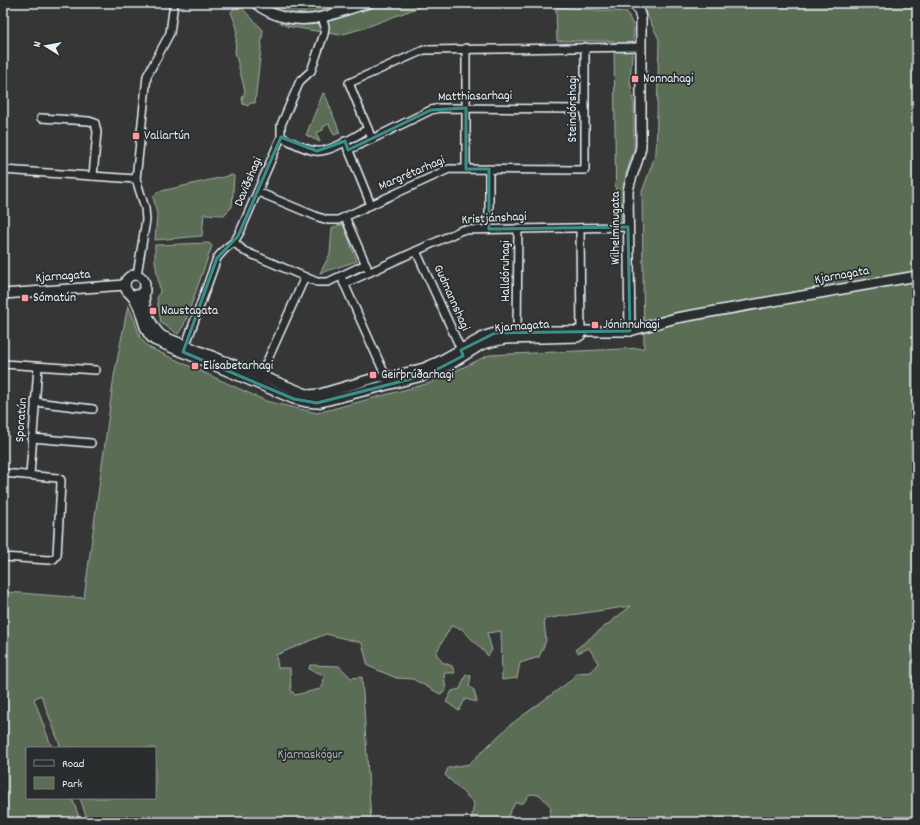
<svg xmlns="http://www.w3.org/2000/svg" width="920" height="825" font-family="Dekko,sans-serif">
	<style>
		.green { fill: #5c6d56; stroke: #a2afa7 }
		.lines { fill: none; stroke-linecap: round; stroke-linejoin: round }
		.street-casing { stroke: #e8f1f8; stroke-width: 10 }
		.secondary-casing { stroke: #e8f1f8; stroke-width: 12 }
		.street { stroke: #2a2d2e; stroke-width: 7 }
		.secondary { stroke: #2a2d2e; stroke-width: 9 }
		.marked { fill: none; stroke: #3a8f8a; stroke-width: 3; stroke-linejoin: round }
		.poi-dot { fill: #ff9aa2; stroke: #2a2d2e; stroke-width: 1.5 }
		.labels { text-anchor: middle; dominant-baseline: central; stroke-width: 3.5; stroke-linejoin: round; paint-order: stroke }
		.poi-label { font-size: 13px; fill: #e8f1f8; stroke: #2a2d2e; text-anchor: start }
		.street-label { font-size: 13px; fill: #e8f1f8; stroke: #2a2d2e }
		.park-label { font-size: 13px; fill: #a9b6af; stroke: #2a2d2e }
	</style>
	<rect width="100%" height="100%" fill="#373636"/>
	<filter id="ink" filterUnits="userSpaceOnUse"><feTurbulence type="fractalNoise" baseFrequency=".025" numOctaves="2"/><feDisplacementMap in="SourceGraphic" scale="8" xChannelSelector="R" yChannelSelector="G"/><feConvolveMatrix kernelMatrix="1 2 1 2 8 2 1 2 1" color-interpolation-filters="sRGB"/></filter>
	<g filter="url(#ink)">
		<g class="green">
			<polygon points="249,3 469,3 422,6 364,28 340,35 286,26"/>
			<polygon points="537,3 917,3 917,822 578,822 573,819 557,822 549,818 551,807 540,795 530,794 523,803 515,803 505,822 471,822 474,803 445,775 448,768 469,764 510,725 570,681 577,673 591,672 598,663 589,648 578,653 576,649 631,606 544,619 546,641 539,657 520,663 517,678 502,680 501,631 487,633 492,650 488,656 462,629 451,626 436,653 442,662 452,666 455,673 444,673 446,691 440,694 413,679 396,678 368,666 362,643 326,634 276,655 278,668 290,668 291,690 295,695 320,689 323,685 324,675 309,669 310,665 339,666 351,678 362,677 371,822 88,822 80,798 155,798 155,748 61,748 41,695 34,699 52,748 27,748 27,798 72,798 81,822 3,822 3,590 7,592 84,598 114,376 128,305 135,321 140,337 148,347 266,401 317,413 430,383 489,355 644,348 642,192 656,153 659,39 644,10"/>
			<polygon points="235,7 241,7 263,30 255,103 250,103 248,106 243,104 242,99 245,91 235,52 237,28 231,12"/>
			<polygon points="556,7 627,12 634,28 630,81 634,104 634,150 626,174 621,222 616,224 614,41 557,41"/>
			<polygon points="323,93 325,94 340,133 334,135 329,124 323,127 323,130 316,133 320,142 306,135"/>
			<polygon points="232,175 234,176 232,207 224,215 204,214 202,236 155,240 157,215 153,196 157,192"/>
			<polygon points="343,224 357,261 320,273 330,254 332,228"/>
			<polygon points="209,243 212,246 184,325 178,334 161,323 157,299 160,291 155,261 155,245"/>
			<polygon points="466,674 471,676 469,686 474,690 477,702 465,699 459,711 446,702 452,691 460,689"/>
		</g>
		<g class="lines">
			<defs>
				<g id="street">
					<polyline points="3,4 3,3"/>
					<polyline points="585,109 439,108 431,110 372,139 349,83 424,50 640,47"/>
					<polyline points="41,118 89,121 95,123 97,132 93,176"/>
					<path d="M281 137C292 142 305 150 316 151 330 153 355 136 368 129"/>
					<polyline points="345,141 371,205"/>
					<polyline points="348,150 372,139"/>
					<polyline points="466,169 466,48"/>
					<polyline points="489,169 489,229"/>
					<polyline points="3,170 136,179"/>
					<polyline points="258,192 318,217 328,220 338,220 449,169 585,170 585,47"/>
					<polyline points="345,217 367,267"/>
					<polyline points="580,228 581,336"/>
					<polyline points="234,242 244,251 317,282 328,282 366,264"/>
					<polyline points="416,251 463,354"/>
					<polyline points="137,275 146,220 145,208 136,179 147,76 170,33 174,3"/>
					<polyline points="343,281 387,379"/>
					<polyline points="344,284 462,230 628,227"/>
					<polyline points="517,336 518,228"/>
					<polyline points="184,350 217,258 225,249 234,242 240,232 281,137 281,125 300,81 311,71 324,34 325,27 322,17"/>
					<polyline points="3,364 96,370"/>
					<polyline points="259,379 305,277"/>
					<polyline points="35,402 93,409"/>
					<polyline points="32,438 91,443"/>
					<polyline points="3,473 58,478 61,480 61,483 57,555 54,559 49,560 3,557"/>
					<polyline points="30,475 38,367"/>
				</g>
				<g id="secondary">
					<path d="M255 3C273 18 300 23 322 17 338 14 353 7 369 3"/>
					<circle cx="135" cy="285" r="10"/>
					<path d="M145 290C142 305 150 326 162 336L309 395 320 394 378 377 394 376 424 368 440 361 485 336 495 333 517 331H630L676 318 917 276"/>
					<polyline points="3,294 125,285"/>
					<path d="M131 295C144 307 140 329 154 340L294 399 306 402 317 403 426 375 446 367 481 345 491 342 505 339 578 337"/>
					<path d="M630 331 628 192C630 176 639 162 641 146V18L638 8 631 3"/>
				</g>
			</defs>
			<use href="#street" class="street-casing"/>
			<use href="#secondary" class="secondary-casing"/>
			<use href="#street" class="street"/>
			<use href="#secondary" class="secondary"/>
		</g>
	</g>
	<path class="marked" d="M466 108V169H489V229L628 227 630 331 495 333 461 350 463 356 426 375 317 403 294 399 183 352 217 258 238 236 281 137 317 151 345 141 348 150 431 110Z"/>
	<g class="poi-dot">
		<rect x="631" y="75" width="8" height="8" rx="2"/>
		<rect x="132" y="132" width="8" height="8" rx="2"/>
		<rect x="21" y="294" width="8" height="8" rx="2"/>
		<rect x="149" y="307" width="8" height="8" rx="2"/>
		<rect x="591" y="321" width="8" height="8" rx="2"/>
		<rect x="191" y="362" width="8" height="8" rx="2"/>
		<rect x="369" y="371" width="8" height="8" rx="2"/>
	</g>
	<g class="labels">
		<g class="poi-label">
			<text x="643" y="79">Nonnahagi</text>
			<text x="144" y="136">Vallartún</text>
			<text x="33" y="298">Sómatún</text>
			<text x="161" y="311">Naustagata</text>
			<text x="603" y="325">Jóninnuhagi</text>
			<text x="203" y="366">Elísabetarhagi</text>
			<text x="381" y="375">Geirþrúðarhagi</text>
		</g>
		<g class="street-label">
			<text transform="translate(475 97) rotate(-1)">Matthiasarhagi</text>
			<text transform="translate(573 109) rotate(-90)">Steindórshagi</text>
			<text transform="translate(412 174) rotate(-23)">Margrétarhagi</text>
			<text transform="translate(249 182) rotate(-67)">Daviðshagi</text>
			<text transform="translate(494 219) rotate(-3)">Kristjánshagi</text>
			<text transform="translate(616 228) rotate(-90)">Wilhelmínugata</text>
			<text transform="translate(506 271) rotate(-90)">Halldóruhagi</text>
			<text transform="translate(842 276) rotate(-10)">Kjarnagata</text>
			<text transform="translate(63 277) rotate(-4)">Kjarnagata</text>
			<text transform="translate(451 298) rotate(66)">Gudmannshagi</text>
			<text transform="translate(522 327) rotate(-4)">Kjarnagata</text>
			<text transform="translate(22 420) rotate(-86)">Sporatún</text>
		</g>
		<g class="park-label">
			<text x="310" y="755">Kjarnaskógur</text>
		</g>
	</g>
	<rect width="920" height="825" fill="none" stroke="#2a2d2e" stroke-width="16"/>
	<rect x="8" y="8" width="904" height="809" fill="none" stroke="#e8f1f8" stroke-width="1.5" filter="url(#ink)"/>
	<rect x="26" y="747" width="130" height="52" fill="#2a2d2e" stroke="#767b7f"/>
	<rect x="34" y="760" width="20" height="6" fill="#2a2d2e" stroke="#767b7f"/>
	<text x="62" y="767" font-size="12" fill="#e8f1f8">Road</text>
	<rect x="34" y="777" width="20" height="12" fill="#5c6d56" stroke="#767b7f"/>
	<text x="62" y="787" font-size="12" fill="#e8f1f8">Park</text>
	<g transform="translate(46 46) rotate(281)" stroke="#2a2d2e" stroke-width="3" paint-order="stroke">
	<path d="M0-3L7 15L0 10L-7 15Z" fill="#e8f1f8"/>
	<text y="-6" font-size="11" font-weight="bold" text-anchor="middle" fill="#e8f1f8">N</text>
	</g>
</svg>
